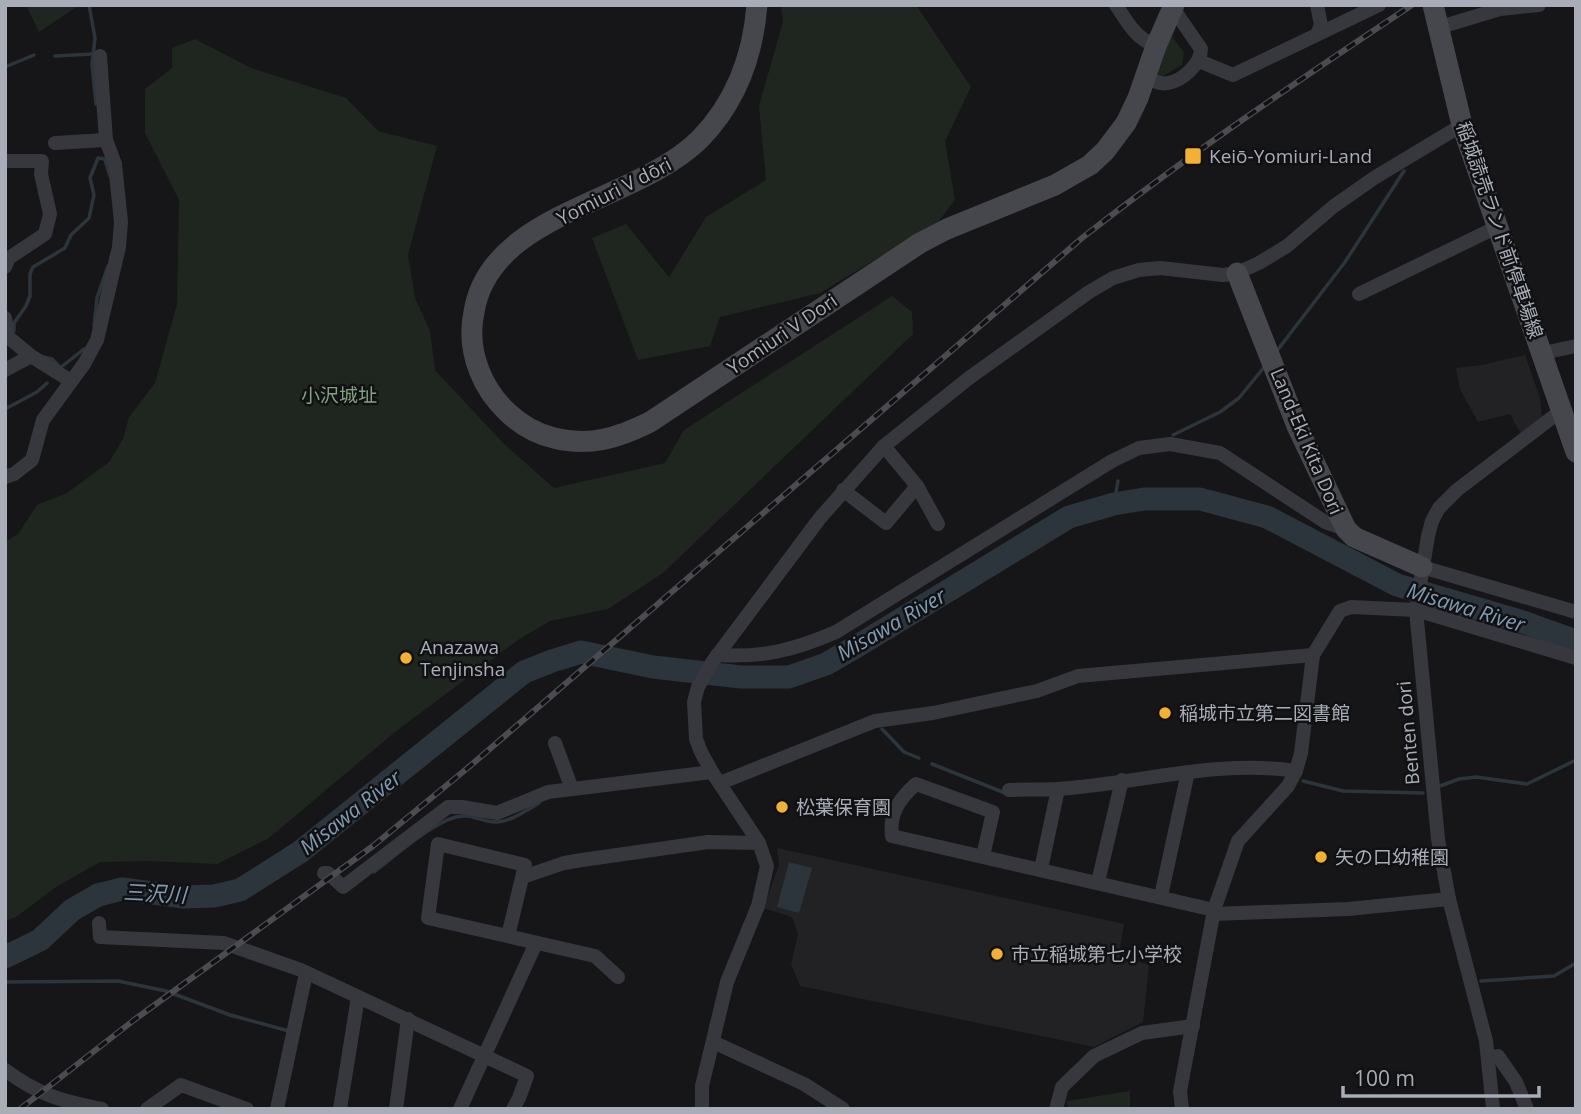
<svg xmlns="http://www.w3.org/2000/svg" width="1581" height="1114" font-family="'Open Sans','Noto Sans JP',sans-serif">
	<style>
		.built { fill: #222225 }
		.green { fill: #1e261f }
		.water { fill: #2c353c }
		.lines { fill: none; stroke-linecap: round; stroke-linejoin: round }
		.stream { stroke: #2c353c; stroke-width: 3.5 }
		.river { stroke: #2c353c; stroke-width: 23 }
		.street { stroke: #37383d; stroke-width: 14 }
		.secondary { stroke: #45474d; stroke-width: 21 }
		.rail-casing { stroke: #4a4c52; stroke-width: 6 }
		.rail { stroke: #111113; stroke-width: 3.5; stroke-dasharray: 10; stroke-linecap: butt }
		.poi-dot { fill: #f2b134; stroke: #111113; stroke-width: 2.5 }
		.labels { text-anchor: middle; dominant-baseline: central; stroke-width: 5; stroke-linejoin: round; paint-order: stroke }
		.poi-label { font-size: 19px; fill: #a8adb8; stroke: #111113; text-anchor: start }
		.street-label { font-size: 19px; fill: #a8adb8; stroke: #111113 }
		.park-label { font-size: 19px; fill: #7fa381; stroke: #111113 }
		.water-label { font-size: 21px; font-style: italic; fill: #7f9bb3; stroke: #111113 }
	</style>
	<rect width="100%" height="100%" fill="#161618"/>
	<g class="built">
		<polygon points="1525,355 1540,398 1542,417 1521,434 1510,414 1478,422 1460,389 1456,368 1482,365"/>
		<polygon points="777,848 1124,924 1120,948 1131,959 1149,965 1143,1022 1094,1047 800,986 791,964 798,934 792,917 763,908 779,865"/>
	</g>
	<g class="green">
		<polygon points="26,5 102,5 75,8 39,32"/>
		<polygon points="781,5 916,5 971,87 945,141 955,200 939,221 820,293 720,317 710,346 638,360 592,238 626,224 669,277 706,217 766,180 759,106 783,22"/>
		<polygon points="1171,35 1184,53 1182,65 1161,77 1156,74"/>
		<polygon points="195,39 251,68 346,98 378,131 437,146 408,255 415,298 430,331 435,370 503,443 554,488 665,463 684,430 892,296 912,312 913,334 663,573 608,609 550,621 518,640 395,732 269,838 217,864 147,861 100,862 56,887 16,917 5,921 5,542 18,534 37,505 67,493 109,462 123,439 129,417 155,383 177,304 179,200 145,133 145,89 172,68 172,48"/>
		<polygon points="1130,1091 1130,1109 1068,1109 1067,1101"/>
	</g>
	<polygon class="water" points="789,862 812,868 799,913 777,907"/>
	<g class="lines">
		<g class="stream">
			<polyline points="89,5 95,38 92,64 96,104"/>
			<polyline points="55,56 93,54"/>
			<polyline points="5,67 34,55"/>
			<polyline points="105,160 110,176"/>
			<polyline points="94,326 97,298 108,266"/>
			<polyline points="14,331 14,323 26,306 30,296 30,274 33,267 65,248 71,235 89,218 94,195 90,178 98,158 105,159"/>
			<polyline points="1276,352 1345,262 1404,171"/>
			<polyline points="44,357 52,359 60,367"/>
			<polyline points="60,368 84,349"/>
			<polyline points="5,409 37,392 47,383"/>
			<polyline points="1173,435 1220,412 1239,398 1265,366"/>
			<polyline points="1114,504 1118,481"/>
			<polyline points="882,729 904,752 919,758"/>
			<polyline points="932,764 1005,793"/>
			<polyline points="1303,781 1343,791 1423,793"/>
			<polyline points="1440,786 1459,779 1476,777 1527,784 1576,760"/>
			<path d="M374 872C395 856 432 823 456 817 471 813 480 821 494 822 509 823 527 810 539 803"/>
			<polyline points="1481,981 1554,976 1576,963"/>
			<polyline points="5,982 118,981 166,991 230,1015 289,1031"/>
		</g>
		<polyline class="river" points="5,957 40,940 72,910 98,895 122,889 184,897 214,896 240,890 300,852 524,672 552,661 581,652 653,667 741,677 789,677 826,664 859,645 1069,517 1114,504 1144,499 1200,499 1267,517 1397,585 1520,621 1576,641"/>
		<g class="street">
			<path d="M1116 5C1128 23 1135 38 1156 46"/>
			<polyline points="1317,5 1321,25 1317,34"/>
			<polyline points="1437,28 1500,9 1539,5"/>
			<polyline points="1199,61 1233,75 1379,5"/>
			<path d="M1146 78C1153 80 1161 85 1168 83 1182 81 1201 64 1201 49L1177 14 1171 11"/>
			<polyline points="55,143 106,140"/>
			<polyline points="5,161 42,161 41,174 50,214 45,234 9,258 5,267"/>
			<polyline points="1359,294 1497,227"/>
			<polyline points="5,318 8,337 31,356 71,381"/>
			<polyline points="1543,353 1576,346"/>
			<polyline points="5,370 31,356"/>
			<polyline points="884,446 917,486 938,524"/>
			<polyline points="5,477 14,474 32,460 43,420 84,364 97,340 119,247 121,222 115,164 106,140 100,56"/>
			<polyline points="843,490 886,523 917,486"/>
			<polyline points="1422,567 1576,612"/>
			<path d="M717 655C763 658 794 650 836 632L1112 461 1139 448 1170 444 1220 453 1325 522 1346 529"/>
			<polyline points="555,743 572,789"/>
			<polyline points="720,783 875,721 933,713 1037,691 1078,676 1313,655"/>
			<path d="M1009 790C1025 789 1041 790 1057 789 1136 784 1217 759 1296 771"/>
			<path d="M983 856 993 812 916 784C900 798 889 813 892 836L1214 910"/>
			<polyline points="1041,869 1058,789"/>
			<polyline points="324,873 328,873 343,887 448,807 462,807 497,813 548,792 712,772"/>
			<polyline points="523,877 564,863 582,860 708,842 759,843"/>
			<polyline points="1098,882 1122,780"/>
			<polyline points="1161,896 1188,772"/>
			<polyline points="1213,914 1348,909 1449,899"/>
			<polyline points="99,923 100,937 224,943 301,970 527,1076 519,1098 513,1109"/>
			<polyline points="508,936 525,865 438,844 428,918 595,956 618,977"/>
			<polyline points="713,1042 804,1084 843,1109"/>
			<polyline points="1488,1058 1498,1056 1516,1082 1527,1109"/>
			<path d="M5 1070C39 1095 61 1101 102 1109"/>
			<polyline points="147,1109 181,1085 247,1109"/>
			<polyline points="277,1109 306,973"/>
			<polyline points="340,1109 358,997"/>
			<polyline points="396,1109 408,1019"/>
			<polyline points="460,1109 536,943"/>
			<polyline points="702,1109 702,1086 727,982 758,906 767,866 759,843 712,772 701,752 696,739 694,702 698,687 713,661 820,518 884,446 969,378 1089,292 1113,278 1139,270 1160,268 1223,275 1237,273 1259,263 1287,246 1334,206 1374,178 1462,125"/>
			<polyline points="1056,1109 1062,1087 1094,1056 1142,1033 1193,1026"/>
			<polyline points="1182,1109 1180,1091 1214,910 1238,841 1288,786 1296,771 1301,753 1313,655 1340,611 1351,607 1416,610 1576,658"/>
			<polyline points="1493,1109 1486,1041 1449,899 1438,839 1416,610 1428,536 1432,521 1439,508 1457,490 1562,410"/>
		</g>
		<g class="secondary">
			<path d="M757 5C753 55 736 102 700 139 636 203 490 212 474 312 470 331 472 352 479 370 491 402 520 430 554 438 589 447 618 438 650 422L920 243 947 229 1055 185 1090 165 1105 151 1126 123 1138 98 1156 46 1174 5"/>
			<polyline points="1433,5 1462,125 1576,452"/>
			<polyline points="1237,273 1297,426 1346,529 1354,537 1422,567"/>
		</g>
		<defs>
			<path id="rail" d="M20 1109 134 1020 373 846 470 766 1082 238C1188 155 1299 80 1412 5"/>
		</defs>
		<use href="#rail" class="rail-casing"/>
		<use href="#rail" class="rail"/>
	</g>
	<g class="poi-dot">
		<rect x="1184" y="147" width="18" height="18" rx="3.5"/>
		<circle cx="406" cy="658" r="7"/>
		<circle cx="1165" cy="713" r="7"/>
		<circle cx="782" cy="807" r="7"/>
		<circle cx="1321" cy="857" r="7"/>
		<circle cx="997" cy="954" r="7"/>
	</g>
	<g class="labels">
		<g class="poi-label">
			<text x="1209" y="156">Keiō-Yomiuri-Land</text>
			<text x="420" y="647">Anazawa<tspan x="420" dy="22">Tenjinsha</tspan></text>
			<text x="1179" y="713">稲城市立第二図書館</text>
			<text x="796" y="807">松葉保育園</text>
			<text x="1335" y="857">矢の口幼稚園</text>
			<text x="1011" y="954">市立稲城第七小学校</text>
		</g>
		<g class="street-label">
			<text transform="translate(614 191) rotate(-27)">Yomiuri V dōri</text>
			<text transform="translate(1500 230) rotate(71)">稲城読売ランド前停車場線</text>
			<text transform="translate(782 334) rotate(-34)">Yomiuri V Dori</text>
			<text transform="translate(1307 441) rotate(67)">Land-Eki Kita Dori</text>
			<text transform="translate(1408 733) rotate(-95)">Benten dori</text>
		</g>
		<g class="park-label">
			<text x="339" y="395">小沢城址</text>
		</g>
		<g class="water-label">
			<text transform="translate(1466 607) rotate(17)">Misawa River</text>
			<text transform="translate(891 624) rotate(-30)">Misawa River</text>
			<text transform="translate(350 812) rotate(-38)">Misawa River</text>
			<text transform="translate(155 893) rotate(3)">三沢川</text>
		</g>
	</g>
	<rect width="1581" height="1114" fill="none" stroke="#a8adb8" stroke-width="14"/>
	<path d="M1343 1086v10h196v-10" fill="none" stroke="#a8adb8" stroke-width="3.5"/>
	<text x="1354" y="1086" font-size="21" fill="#a8adb8" stroke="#111113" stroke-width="5" paint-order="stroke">100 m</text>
</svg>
